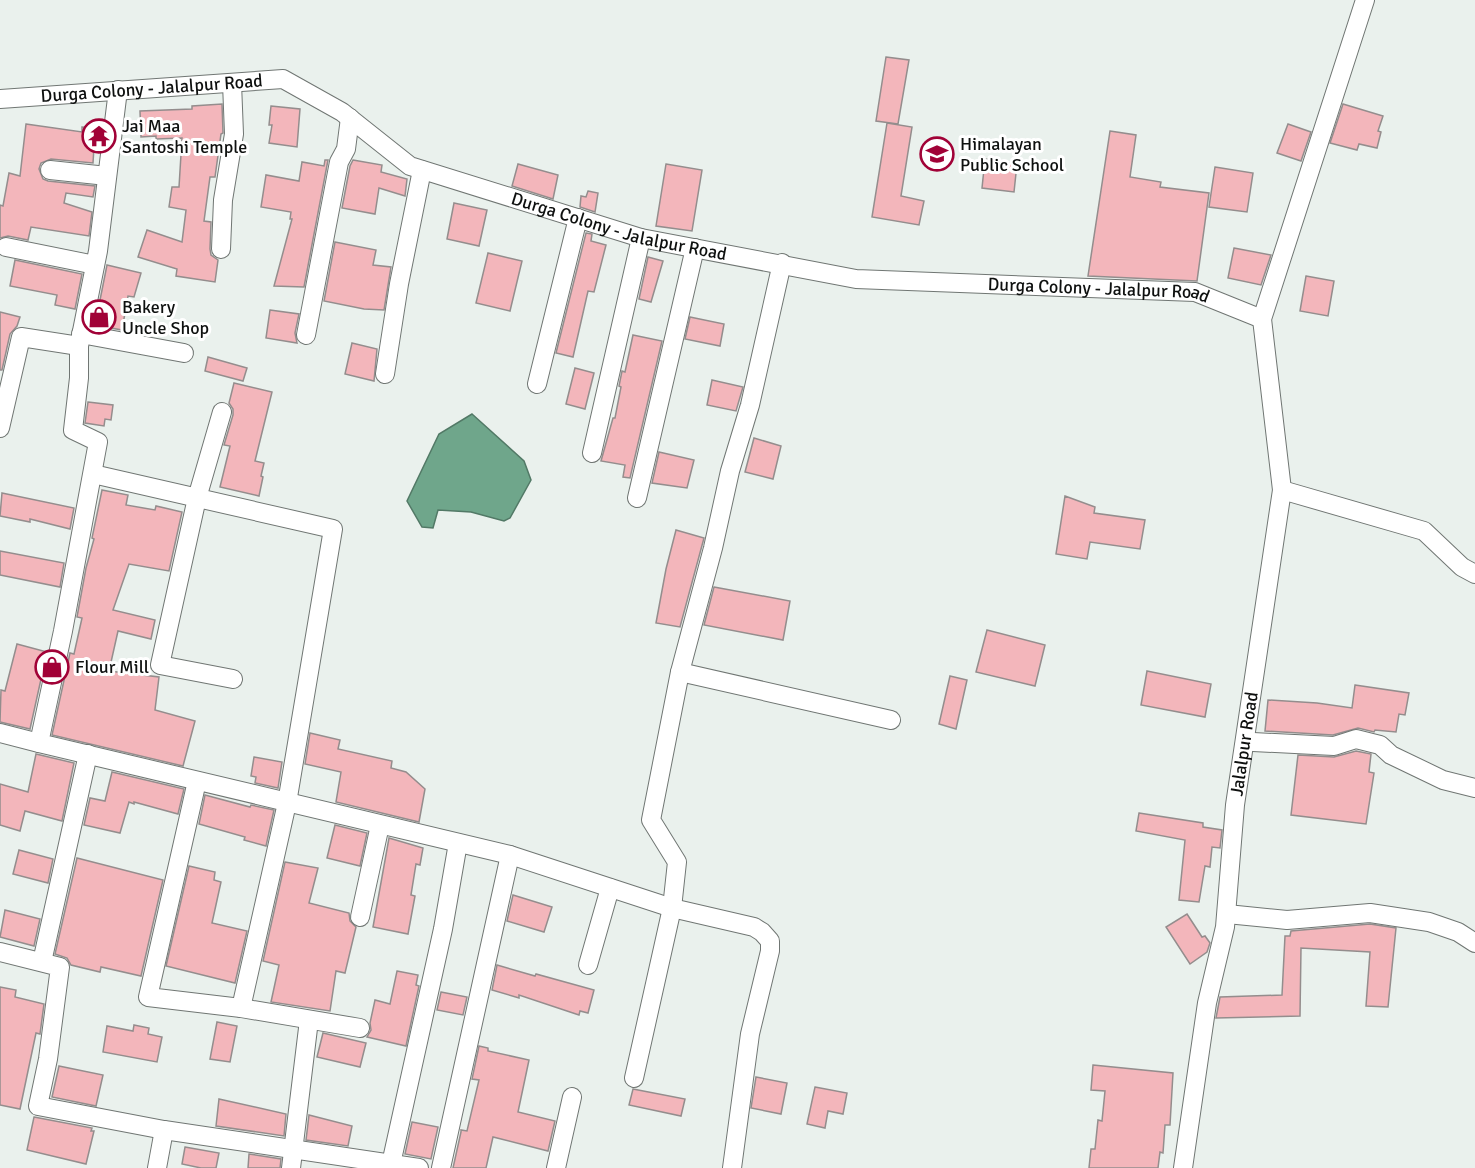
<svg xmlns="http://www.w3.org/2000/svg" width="1475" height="1168" font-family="Signika,sans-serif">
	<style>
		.water { fill: #6fa68b; stroke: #527966; stroke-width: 1.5 }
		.building { fill: #f3b6bb; stroke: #948d8d; stroke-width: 1.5 }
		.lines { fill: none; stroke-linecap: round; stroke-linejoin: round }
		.minor-casing { stroke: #707673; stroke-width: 20 }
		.minor { stroke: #fff; stroke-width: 18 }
		.labels { text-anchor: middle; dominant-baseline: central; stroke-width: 6; stroke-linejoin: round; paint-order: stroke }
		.street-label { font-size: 18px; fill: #0e100f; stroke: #fff }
		.poi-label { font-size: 18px; fill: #0e100f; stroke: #fff; text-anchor: start }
	</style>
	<rect width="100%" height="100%" fill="#eaf1ed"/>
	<polygon class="water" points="472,414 524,461 531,480 510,518 504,521 471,512 438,510 433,528 422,527 407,501 439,434"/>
	<g class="building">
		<polygon points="886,57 909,60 898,124 876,121"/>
		<polygon points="222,104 223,133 221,134 215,177 210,177 204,221 211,222 210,249 211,255 218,260 215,282 176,276 177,269 138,257 147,230 182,242 186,210 169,207 172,187 179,187 182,138 156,139 156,136 141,137 140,111 192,109 192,106"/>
		<polygon points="1343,104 1383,116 1378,131 1381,132 1377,148 1359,144 1357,150 1330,143"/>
		<polygon points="271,106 300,109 297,147 269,143 272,125 269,125"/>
		<polygon points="887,123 912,127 901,196 924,201 919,225 872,217"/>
		<polygon points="26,124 82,132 82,127 101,128 100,147 94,147 93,163 51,159 41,163 39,169 43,179 48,181 95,186 93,197 66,193 64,203 92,212 89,236 31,227 28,240 8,236 0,238 0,205 3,206 9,173 20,176"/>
		<polygon points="1288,124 1311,132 1301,161 1277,153"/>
		<polygon points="1110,131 1136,135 1130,177 1161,182 1160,187 1209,193 1197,281 1088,276"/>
		<polygon points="985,159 1017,164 1014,192 982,188"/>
		<polygon points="325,160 328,160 304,287 274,286 292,219 290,219 291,212 261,207 266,175 299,181 302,162 324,166"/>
		<polygon points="353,160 382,165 381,172 407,179 405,196 379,188 375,214 342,208 350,166"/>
		<polygon points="518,164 558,175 553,199 512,186"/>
		<polygon points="666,164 702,170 692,231 656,226"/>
		<polygon points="1215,167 1253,173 1247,212 1209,207"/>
		<polygon points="588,191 598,193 595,212 580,207 581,196 586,197"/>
		<polygon points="454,203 487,210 479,246 447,239"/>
		<polygon points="586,233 592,234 591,241 606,245 594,292 588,291 573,357 556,353"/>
		<polygon points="335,242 376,250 373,265 391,267 384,310 364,309 324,301"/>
		<polygon points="1234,248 1271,255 1261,285 1228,278"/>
		<polygon points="488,253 522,261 510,311 476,303"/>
		<polygon points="648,257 663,261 651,302 639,299"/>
		<polygon points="15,260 82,274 75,309 55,305 57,295 10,286"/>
		<polygon points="107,265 141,273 134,297 128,296 122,330 95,325"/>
		<polygon points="1306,276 1334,281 1328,316 1300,311"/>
		<polygon points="270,310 299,314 295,333 297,343 266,338"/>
		<polygon points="0,312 20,317 17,326 10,334 2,370 0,370"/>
		<polygon points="690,317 724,324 720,346 685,339"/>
		<polygon points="633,335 662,341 630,478 623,477 625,465 601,461 613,418 615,418 621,387 619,386 622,371 625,372"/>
		<polygon points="352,343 377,349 374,381 345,374"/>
		<polygon points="208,357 247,368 243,381 205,371"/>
		<polygon points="575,368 594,373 585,409 566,404"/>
		<polygon points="712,380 743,387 736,411 707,405"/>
		<polygon points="234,383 272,392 255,461 264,463 261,476 263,477 259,496 220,487 230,446 224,445 233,415 233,409 229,403"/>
		<polygon points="88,402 113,405 111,420 105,419 104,426 85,423"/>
		<polygon points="754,438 781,446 773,479 745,472"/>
		<polygon points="659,452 694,460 687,488 652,483"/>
		<polygon points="102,490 128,495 126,505 155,510 156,506 182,512 169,571 129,564 113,610 155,620 151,639 118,631 109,671 159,677 155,710 195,721 183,766 52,735 70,653 74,654 82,618 77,617 86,568 94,539 92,538"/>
		<polygon points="2,493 74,508 70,529 30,519 30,522 0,516"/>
		<polygon points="1065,496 1095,507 1094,513 1145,520 1140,549 1090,542 1087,559 1056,554"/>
		<polygon points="676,530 704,538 680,627 656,623 666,569"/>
		<polygon points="0,551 64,563 60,587 0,575"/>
		<polygon points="714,587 790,601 783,640 704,625"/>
		<polygon points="987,630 1045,645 1035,686 976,672"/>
		<polygon points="17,644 47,652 30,729 0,722 1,690 5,691"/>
		<polygon points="1147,671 1211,684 1205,717 1141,705"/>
		<polygon points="950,676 967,680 956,729 939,724"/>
		<polygon points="1355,685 1409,693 1405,715 1399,714 1396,732 1375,730 1374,732 1358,728 1333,735 1265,731 1268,700 1317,703 1352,708"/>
		<polygon points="310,733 340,740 338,749 392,761 391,768 406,772 425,789 419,822 336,802 341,772 305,764"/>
		<polygon points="1356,751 1371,754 1369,772 1374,773 1366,824 1291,815 1298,755 1334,757"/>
		<polygon points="36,754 74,763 62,821 25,811 20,831 0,825 0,784 28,792"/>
		<polygon points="254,757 282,762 278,788 255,783 256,777 251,776"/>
		<polygon points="112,772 184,789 178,814 134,802 134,804 129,802 120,833 84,825 90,798 105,801"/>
		<polygon points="205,795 250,807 251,805 274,810 266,846 244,840 245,837 199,824"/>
		<polygon points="1139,813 1203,823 1203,827 1222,830 1220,848 1212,847 1210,867 1205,866 1199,902 1179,900 1185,840 1136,831"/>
		<polygon points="335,825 367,833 360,866 327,858"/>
		<polygon points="389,838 423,848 420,865 416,864 411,895 415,896 408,934 373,927"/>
		<polygon points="19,850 53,859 48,883 13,874"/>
		<polygon points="77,858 163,880 141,976 101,967 100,972 71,965 67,958 55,954"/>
		<polygon points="285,862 318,868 309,903 349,913 350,921 356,927 345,973 336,971 330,1011 271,1002 279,965 263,961"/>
		<polygon points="189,866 215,872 214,880 221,882 212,923 247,931 235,983 166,966"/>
		<polygon points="513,895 552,907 544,932 507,921"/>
		<polygon points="5,910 40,919 34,946 0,937"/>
		<polygon points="1187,914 1202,937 1205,936 1210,943 1207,952 1190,964 1166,927"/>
		<polygon points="1370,924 1396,928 1388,1007 1366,1006 1370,952 1301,948 1300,1016 1216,1018 1220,997 1282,995 1285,936 1290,936 1291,931"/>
		<polygon points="497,965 535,976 536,974 594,990 588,1013 580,1011 579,1015 519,995 519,998 492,990"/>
		<polygon points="397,971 418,975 416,985 419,986 406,1046 367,1037 371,1030 370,1023 375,1000 390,1004"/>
		<polygon points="0,987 16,990 15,997 44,1004 40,1034 36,1033 20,1109 0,1105"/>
		<polygon points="441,992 467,997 463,1015 437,1010"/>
		<polygon points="217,1022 237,1026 230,1062 210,1059"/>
		<polygon points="134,1025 149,1028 148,1034 162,1037 157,1062 103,1052 107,1026 133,1031"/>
		<polygon points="323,1033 366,1043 360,1067 317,1057"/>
		<polygon points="479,1046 488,1048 488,1051 529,1060 518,1112 555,1121 548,1151 493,1137 486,1168 453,1168 461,1132 461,1130 467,1131 479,1080 472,1079"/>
		<polygon points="1093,1065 1173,1073 1170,1125 1165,1125 1163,1153 1160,1152 1158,1168 1089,1168 1091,1149 1095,1149 1098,1120 1102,1121 1105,1091 1091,1090"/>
		<polygon points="59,1066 103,1075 96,1106 52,1097"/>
		<polygon points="756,1077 787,1083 781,1114 751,1108"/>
		<polygon points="815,1087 847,1093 843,1114 828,1111 825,1128 807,1124"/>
		<polygon points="633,1089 685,1099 681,1116 629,1105"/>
		<polygon points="219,1099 286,1114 284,1136 216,1126"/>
		<polygon points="309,1115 352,1126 348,1146 306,1140"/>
		<polygon points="34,1117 92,1128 91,1131 94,1131 86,1164 27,1150"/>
		<polygon points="412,1122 438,1127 431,1159 405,1154"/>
		<polygon points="185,1147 219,1153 216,1168 201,1168 182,1164"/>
		<polygon points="249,1154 281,1159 280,1168 248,1168"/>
	</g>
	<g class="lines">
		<defs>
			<g id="minor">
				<polyline points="118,90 98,251 79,346 79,378 73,430 98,442 63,631 39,743 510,855 441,1168"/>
				<path id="s1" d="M0 99 283 79 342 112 410 166 641 238 856 279 1195 292 1262 319"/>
				<polyline points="50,170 107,176"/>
				<polyline points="6,247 95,265"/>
				<polyline points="221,249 223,200 234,134 232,83"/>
				<polyline points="81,334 184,353"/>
				<polyline points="306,335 339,162 346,149 350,118"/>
				<polyline points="385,374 399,284 422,170"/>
				<polyline points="537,384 578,218"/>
				<polyline points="222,412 197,498 160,665 233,679"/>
				<polyline points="0,428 21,337 79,346"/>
				<polyline points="592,453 641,238"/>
				<polyline points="93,474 333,529 287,803 241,1008"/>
				<polyline points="1282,490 1424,531 1462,567 1475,574"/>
				<polyline points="637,498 695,248"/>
				<polyline points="680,672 891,720"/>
				<polyline points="0,733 39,743"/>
				<polyline points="1253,742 1334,746 1356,739 1380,745 1391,755 1443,780 1475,788"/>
				<polyline points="197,781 148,997 241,1008 360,1028"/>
				<polyline points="510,855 672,908 754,927 762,932 770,941 770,951 750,1034 732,1168"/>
				<polyline points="1227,914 1287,920 1370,913 1429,922 1458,932 1475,943"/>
				<polyline points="360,917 380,825"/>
				<polyline points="0,952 60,967 48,1059 38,1106 164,1130 419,1168"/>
				<polyline points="42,962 88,754"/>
				<polyline points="588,965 610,888"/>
				<polyline points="634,1078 672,908 677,862 651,820 680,672 713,548 730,471 750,405 782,263"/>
				<polyline points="391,1164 443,929 458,843"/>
				<polyline points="157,1168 164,1130"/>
				<polyline points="291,1168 309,1020"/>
				<polyline points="556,1168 572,1097"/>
				<path id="s2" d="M1183 1168 1207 1003 1225 927 1235 805 1282 490 1262 319 1365 0"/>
			</g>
		</defs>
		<use href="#minor" class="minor-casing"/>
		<use href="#minor" class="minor"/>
	</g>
	<defs>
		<symbol id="temple-ring" viewBox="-11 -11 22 22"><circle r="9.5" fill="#fff" stroke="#a10237" stroke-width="1.5"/><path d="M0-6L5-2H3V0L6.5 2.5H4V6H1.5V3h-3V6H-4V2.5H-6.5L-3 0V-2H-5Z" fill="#a10237"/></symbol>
		<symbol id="school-ring" viewBox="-11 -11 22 22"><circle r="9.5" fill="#fff" stroke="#a10237" stroke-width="1.5"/><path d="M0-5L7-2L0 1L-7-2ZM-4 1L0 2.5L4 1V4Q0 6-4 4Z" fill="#a10237"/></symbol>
		<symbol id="shop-ring" viewBox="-11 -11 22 22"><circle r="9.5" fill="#fff" stroke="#a10237" stroke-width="1.5"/><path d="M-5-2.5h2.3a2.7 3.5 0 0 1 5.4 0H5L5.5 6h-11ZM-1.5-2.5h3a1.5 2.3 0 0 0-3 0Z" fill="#a10237"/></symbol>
	</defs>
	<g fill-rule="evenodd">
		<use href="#temple-ring" x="80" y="117" width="38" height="38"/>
		<use href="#school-ring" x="918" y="135" width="38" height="38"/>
		<use href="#shop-ring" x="80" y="298" width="38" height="38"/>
		<use href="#shop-ring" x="33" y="648" width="38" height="38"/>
	</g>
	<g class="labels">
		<g class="street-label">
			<text stroke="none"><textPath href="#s1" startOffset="152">Durga Colony - Jalalpur Road</textPath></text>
			<text stroke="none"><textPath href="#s1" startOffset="656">Durga Colony - Jalalpur Road</textPath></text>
			<text stroke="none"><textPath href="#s1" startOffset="1142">Durga Colony - Jalalpur Road</textPath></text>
			<text stroke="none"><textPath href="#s2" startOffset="429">Jalalpur Road</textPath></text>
		</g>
		<g class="poi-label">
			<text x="122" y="126">Jai Maa<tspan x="122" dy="21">Santoshi Temple</tspan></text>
			<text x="960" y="144">Himalayan<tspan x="960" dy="21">Public School</tspan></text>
			<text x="122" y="307">Bakery<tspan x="122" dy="21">Uncle Shop</tspan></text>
			<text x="75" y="667">Flour Mill</text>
		</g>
	</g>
</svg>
